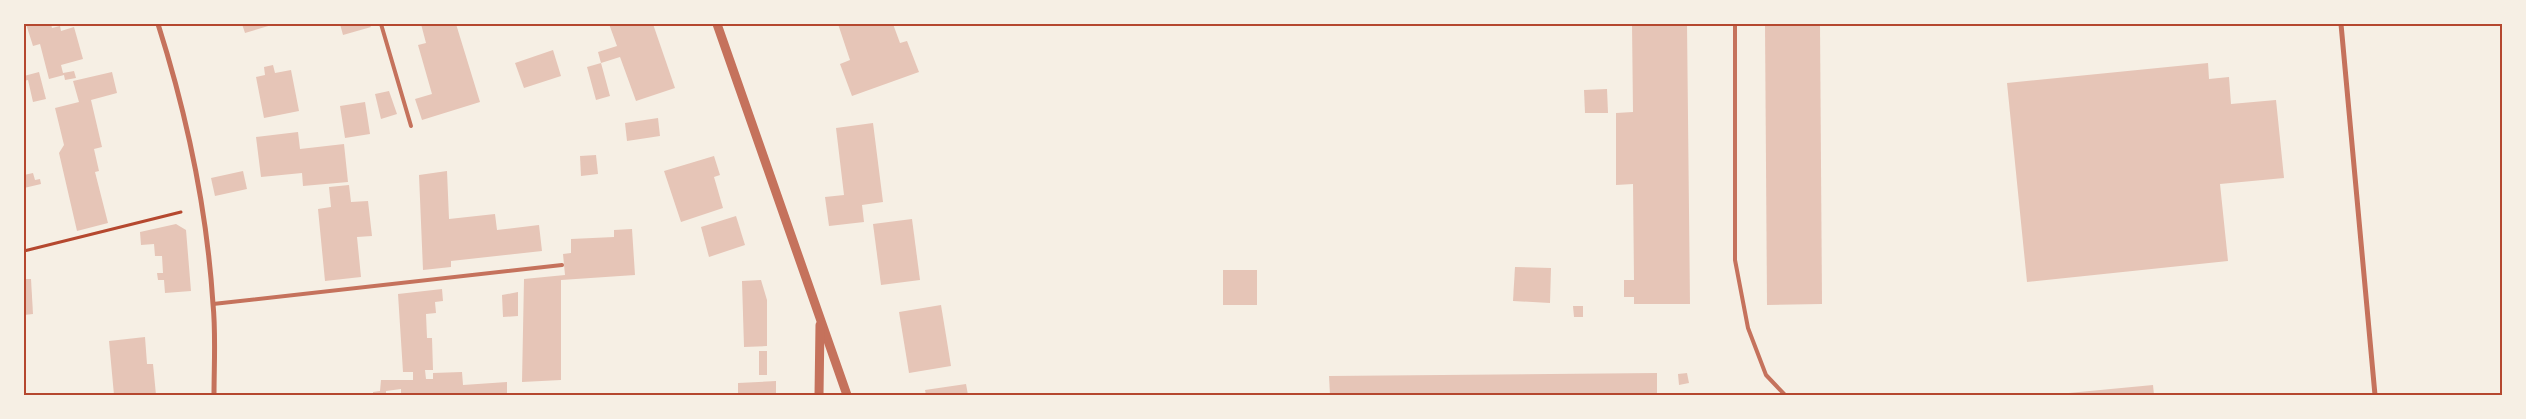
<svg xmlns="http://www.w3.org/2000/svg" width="2526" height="419" font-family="'PT Sans Narrow',sans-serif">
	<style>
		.building { fill: #e6c5b7 }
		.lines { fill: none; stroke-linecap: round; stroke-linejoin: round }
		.path { stroke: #b5482f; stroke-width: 3 }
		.service { stroke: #c5725c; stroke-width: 4 }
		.minor { stroke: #c5725c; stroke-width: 5 }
		.tertiary { stroke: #c5725c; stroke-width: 9 }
		.neatline { fill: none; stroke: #b5482f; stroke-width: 2 }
	</style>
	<rect width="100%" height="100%" fill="#f6efe4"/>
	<g class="building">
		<polygon points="26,24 51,24 52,28 60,26 61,31 74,27 83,59 61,65 63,73 74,71 76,78 65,80 64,75 49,79 40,44 33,46"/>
		<polygon points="242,24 275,24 245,33"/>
		<polygon points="340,24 369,24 371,27 343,35"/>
		<polygon points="421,24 456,24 480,102 422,120 415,99 432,94 418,45 426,43"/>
		<polygon points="609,24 653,24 675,88 636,101 620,57 601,63 598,52 617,46"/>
		<polygon points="838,24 893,24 900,43 907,41 919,72 852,96 840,64 850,60"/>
		<polygon points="1632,24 1687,24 1690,304 1634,304 1634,297 1624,297 1624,280 1634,280 1633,184 1616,185 1616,113 1633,112"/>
		<polygon points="1765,24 1820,24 1822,304 1767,305"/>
		<polygon points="553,50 561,76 524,88 515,63"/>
		<polygon points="601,63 610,96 596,100 587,67"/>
		<polygon points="2208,63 2209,79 2229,77 2231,104 2276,100 2284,178 2220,184 2228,261 2027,282 2007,83"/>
		<polygon points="273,65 275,73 291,70 299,111 264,118 256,77 265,75 264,67"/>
		<polygon points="39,72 46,99 33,102 28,80 24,81 24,76"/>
		<polygon points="112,72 117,93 91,100 102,147 94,149 99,171 95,172 108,223 77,231 59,153 64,145 55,108 79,102 73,81"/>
		<polygon points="1607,89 1608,113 1585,113 1584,90"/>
		<polygon points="389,91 397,114 381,119 375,94"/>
		<polygon points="365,102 370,134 345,138 340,106"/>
		<polygon points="658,118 660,136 627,141 625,123"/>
		<polygon points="873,123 883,202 862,205 864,222 829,226 825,197 844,195 836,128"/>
		<polygon points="298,132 300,149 344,144 348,182 303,186 302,173 261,177 256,137"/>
		<polygon points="596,155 598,174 581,176 580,156"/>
		<polygon points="714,156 720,175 714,177 723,208 681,222 664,171"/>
		<polygon points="243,171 247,189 215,196 211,178"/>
		<polygon points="447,171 449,219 495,214 497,230 539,225 542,251 451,261 451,267 423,270 419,175"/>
		<polygon points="33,173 35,180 40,179 41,184 24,188 24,175"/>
		<polygon points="349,185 351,202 368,201 372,236 357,237 361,277 325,281 318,209 331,207 329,187"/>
		<polygon points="736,216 745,245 709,257 701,227"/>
		<polygon points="912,219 920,280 881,285 873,224"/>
		<polygon points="176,224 186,230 191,291 165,293 164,280 158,280 157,273 163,273 162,256 155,256 154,244 141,245 140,232"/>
		<polygon points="632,229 635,275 561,280 561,380 522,382 524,279 565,275 563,254 571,253 571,239 614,237 614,230"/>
		<polygon points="1515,267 1551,268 1550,303 1513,301"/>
		<rect x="1223" y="270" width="34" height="35"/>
		<polygon points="24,279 31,279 33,314 24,315"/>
		<polygon points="761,280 767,300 767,346 744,347 742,281"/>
		<polygon points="442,289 443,301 435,302 436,313 426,314 427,338 432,338 433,370 425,370 426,379 433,379 433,373 462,372 463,385 507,382 507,395 401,395 401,389 386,391 386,395 373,395 373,392 380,391 381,380 413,380 413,372 403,372 398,294"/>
		<polygon points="518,292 518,316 503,317 502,295"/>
		<polygon points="941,305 951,366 909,373 899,312"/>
		<polygon points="1573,306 1583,306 1583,317 1574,317"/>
		<polygon points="145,337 147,364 153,364 156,395 114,395 109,341"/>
		<rect x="759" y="351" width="8" height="24"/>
		<polygon points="1657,373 1657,395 1330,395 1329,376"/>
		<polygon points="1687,373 1689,383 1679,385 1678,374"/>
		<polygon points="776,381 776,393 779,395 738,395 738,383"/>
		<polygon points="966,384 968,395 926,395 925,390"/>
		<polygon points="2153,385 2154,395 2058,395 2058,394"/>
	</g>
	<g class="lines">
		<polyline class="path" points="24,251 181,212"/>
		<g class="service">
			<polyline points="381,24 411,126"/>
			<polyline points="1735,24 1735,260 1748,328 1766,375 1785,395"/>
			<polyline points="213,304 562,265"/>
		</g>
		<g class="minor">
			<path d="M158 24C186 112 207 211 213 304 216 334 214 365 214 395"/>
			<polyline points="2341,24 2375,395"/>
		</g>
		<g class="tertiary">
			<polyline points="717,24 847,395"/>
			<polyline points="819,395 820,325"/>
		</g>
	</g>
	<rect width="2526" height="419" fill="none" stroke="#f6efe4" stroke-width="50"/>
	<rect x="25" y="25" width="2476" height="369" class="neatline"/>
</svg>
